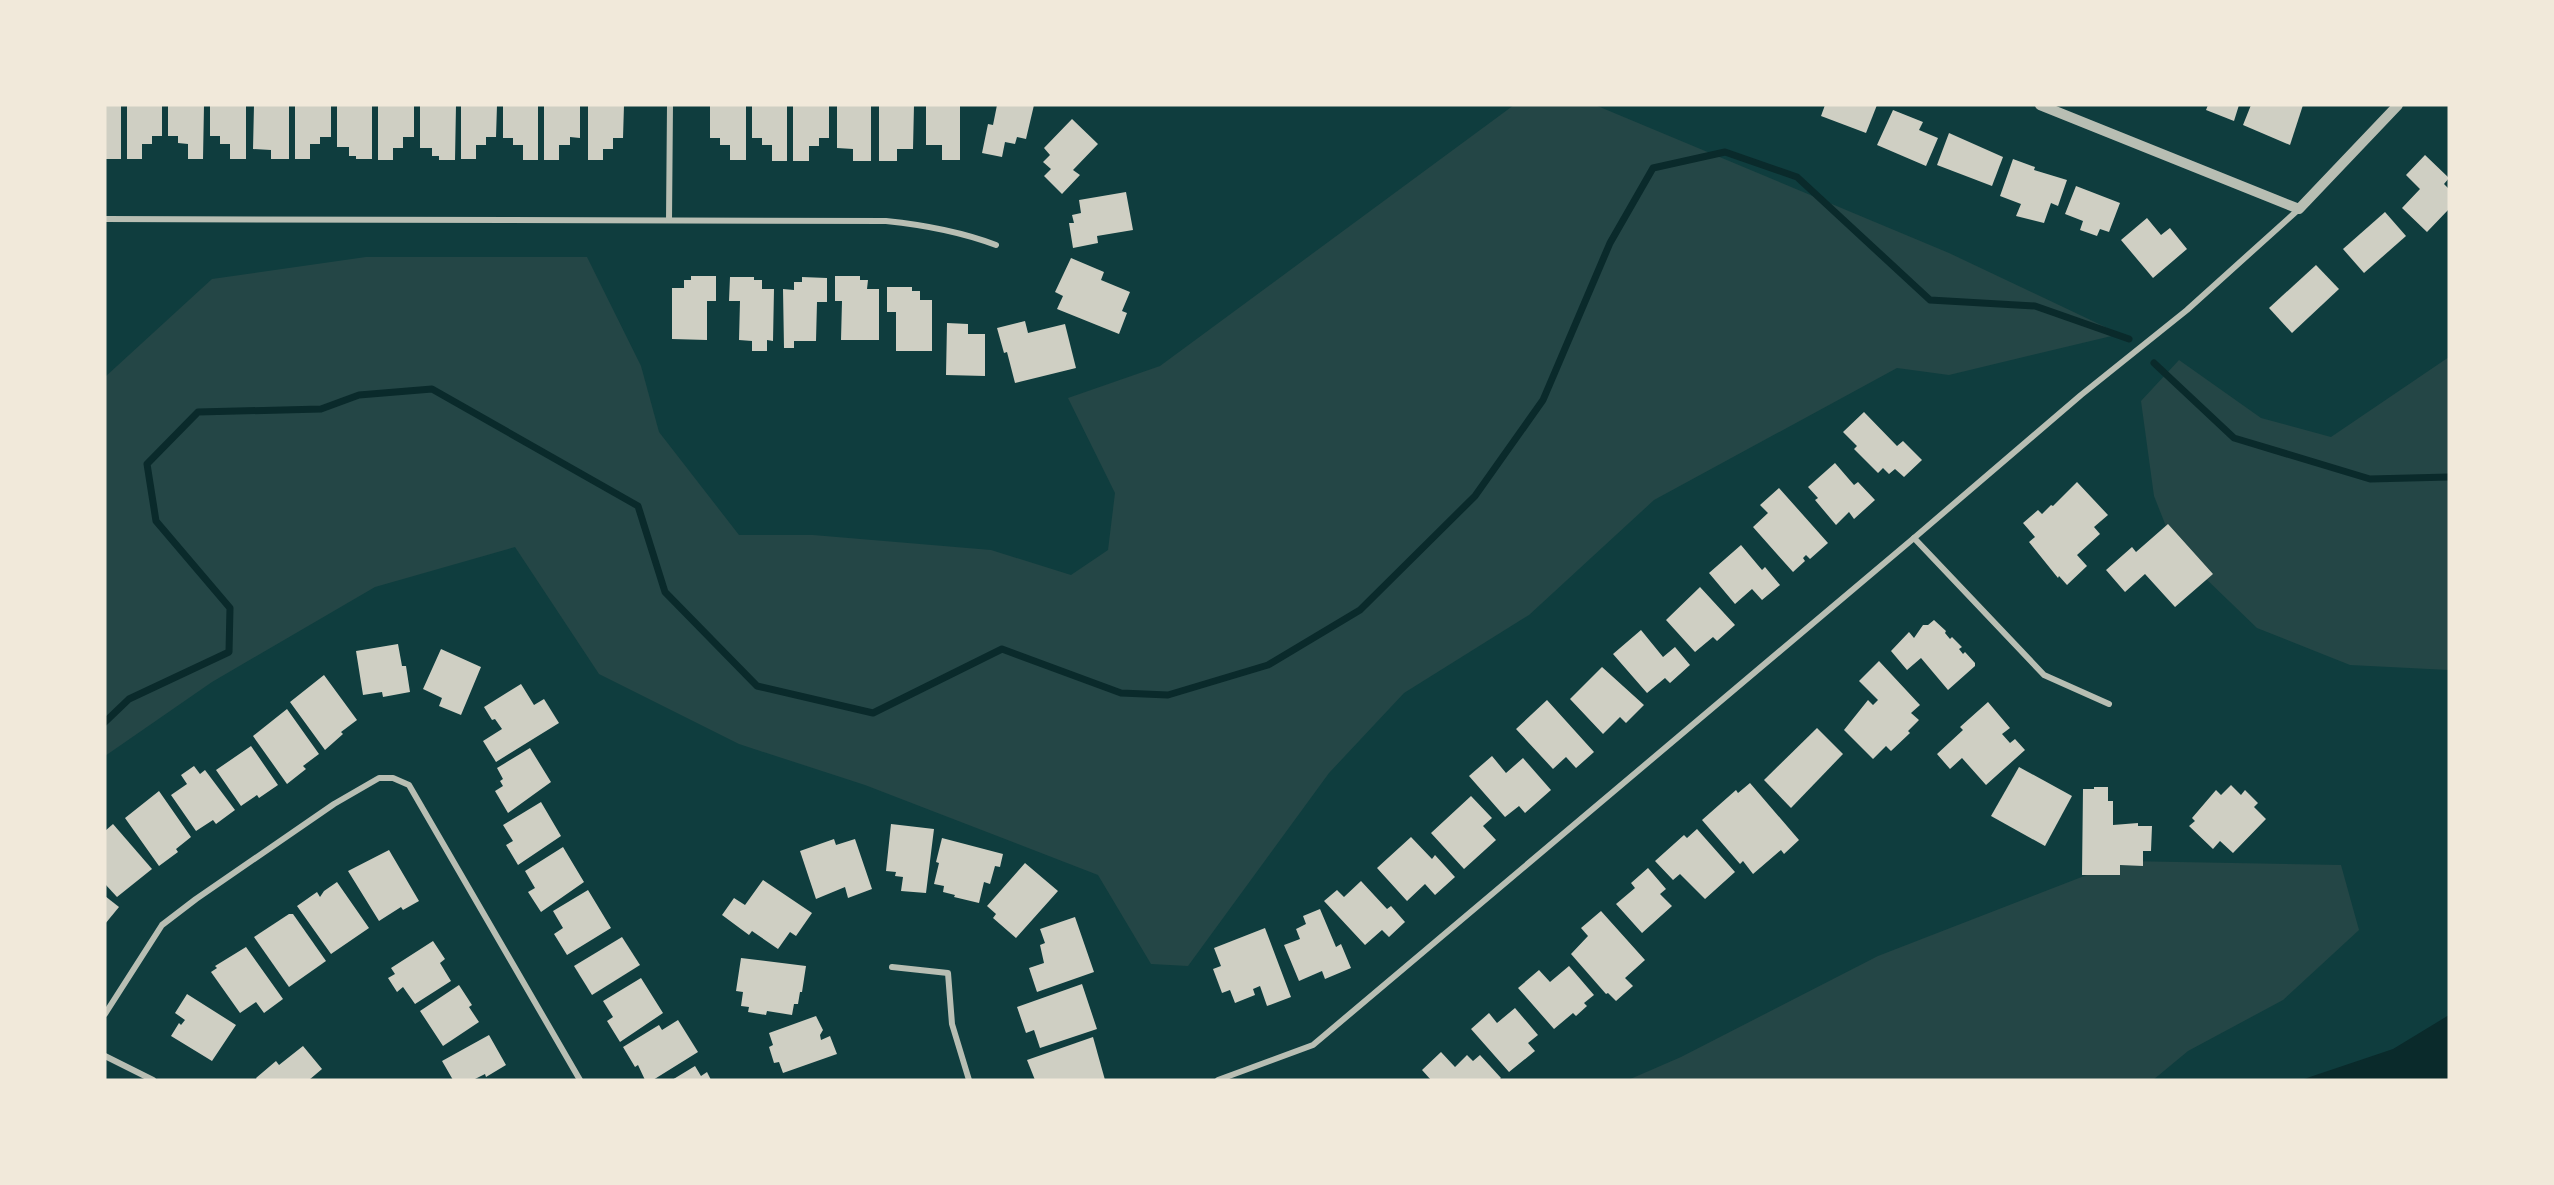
<svg xmlns="http://www.w3.org/2000/svg" width="2554" height="1185" font-family="'Fira Sans',sans-serif">
	<style>
		.green { fill: #244646 }
		.water { fill: #0a2a2b }
		.lines { fill: none; stroke-linecap: round; stroke-linejoin: round }
		.stream { stroke: #0a2a2b; stroke-width: 7 }
		.building { fill: #cfcfc3 }
		.minor { stroke: #b8beb3; stroke-width: 6 }
		.tertiary { stroke: #b8beb3; stroke-width: 10 }
	</style>
	<rect width="100%" height="100%" fill="#0f3d3e"/>
	<g class="green">
		<polygon points="1514,105 1595,105 1949,253 2120,334 1949,375 1897,368 1654,500 1529,615 1404,693 1329,773 1188,966 1151,964 1098,875 865,785 739,744 599,674 515,547 375,587 212,682 105,756 105,377 212,279 366,257 587,257 641,366 659,432 739,535 813,535 991,550 1071,575 1108,550 1115,493 1068,398 1160,366"/>
		<polygon points="2449,357 2449,670 2350,665 2257,628 2175,549 2154,496 2141,401 2179,360 2261,418 2331,437"/>
		<polygon points="2123,861 2341,865 2359,930 2283,1000 2188,1051 2153,1080 1628,1080 1681,1057 1878,956"/>
	</g>
	<polygon class="water" points="2449,1015 2449,1080 2301,1080 2393,1049"/>
	<g class="lines">
		<g class="stream">
			<polyline points="2154,363 2234,438 2370,479 2449,477"/>
			<polyline points="105,722 129,699 229,652 230,608 156,521 147,464 198,412 321,409 359,395 432,389 638,506 665,592 757,686 873,713 1002,649 1121,693 1168,695 1268,665 1360,610 1475,496 1543,400 1610,243 1653,168 1725,152 1797,177 1930,300 2035,306 2129,339"/>
		</g>
	</g>
	<g class="building">
		<rect x="105" y="105" width="16" height="54"/>
		<polygon points="127,105 162,105 162,136 152,136 152,144 142,144 142,159 127,159"/>
		<polygon points="168,105 204,105 203,159 188,159 188,144 178,143 178,136 168,136"/>
		<polygon points="210,105 246,105 246,159 230,159 230,144 220,144 220,136 210,136"/>
		<polygon points="254,105 289,105 289,159 271,159 271,150 253,149"/>
		<polygon points="295,105 331,105 331,137 320,137 320,144 310,144 310,159 295,159"/>
		<polygon points="337,105 372,105 372,159 356,159 356,156 349,156 349,147 337,147"/>
		<polygon points="378,105 414,105 414,137 403,137 403,148 393,148 393,160 378,160"/>
		<polygon points="420,105 456,105 455,160 439,160 439,156 432,156 432,148 420,148"/>
		<polygon points="461,105 497,105 496,137 486,137 486,145 476,145 476,159 461,159"/>
		<polygon points="503,105 538,105 538,160 523,160 523,145 513,145 513,138 503,138"/>
		<polygon points="544,105 580,105 580,138 570,137 570,145 559,145 559,160 544,160"/>
		<polygon points="588,105 624,105 623,138 613,138 613,149 603,149 603,160 588,160"/>
		<polygon points="710,105 746,105 746,160 730,160 730,145 720,145 720,138 710,138"/>
		<polygon points="752,105 787,105 787,161 772,161 772,145 762,145 762,138 752,138"/>
		<polygon points="793,105 829,105 829,138 819,138 819,146 809,146 809,161 793,161"/>
		<polygon points="837,105 871,105 871,161 853,161 853,149 837,148"/>
		<polygon points="879,105 914,105 913,149 897,149 897,161 879,161"/>
		<polygon points="926,105 960,105 960,160 942,160 942,145 926,145"/>
		<polygon points="997,105 1034,105 1026,139 1017,137 1015,144 1005,142 1002,157 982,153 988,124 993,125"/>
		<polygon points="1825,105 1877,105 1866,133 1821,116"/>
		<polygon points="2208,105 2239,105 2234,121 2206,110"/>
		<polygon points="2251,105 2303,105 2290,145 2243,125"/>
		<polygon points="1893,110 1923,122 1919,130 1938,138 1926,166 1877,145"/>
		<polygon points="1072,119 1098,144 1073,170 1080,175 1062,194 1044,176 1051,169 1043,162 1050,155 1044,148"/>
		<polygon points="1949,133 2003,157 1992,186 1937,165"/>
		<polygon points="2425,155 2449,178 2444,184 2449,189 2449,209 2427,232 2402,208 2420,189 2406,175"/>
		<polygon points="2013,159 2035,167 2034,170 2067,180 2058,206 2051,203 2044,223 2016,216 2021,204 2000,196"/>
		<polygon points="2076,186 2120,203 2109,232 2100,229 2097,236 2080,230 2083,221 2065,214"/>
		<polygon points="1126,192 1133,230 1097,236 1098,243 1073,248 1069,223 1074,223 1072,215 1081,213 1079,200"/>
		<polygon points="2385,212 2406,236 2364,273 2343,249"/>
		<polygon points="2147,218 2161,235 2170,228 2187,249 2153,278 2121,240"/>
		<polygon points="1071,258 1104,272 1101,280 1130,292 1122,311 1127,313 1119,334 1057,309 1063,296 1055,292"/>
		<polygon points="2316,265 2339,289 2292,333 2269,308"/>
		<polygon points="691,276 716,276 716,301 707,301 707,340 672,339 672,288 684,288 684,280 691,280"/>
		<polygon points="835,276 860,276 860,280 868,280 867,289 879,289 879,340 841,340 842,301 835,301"/>
		<polygon points="730,277 754,277 754,280 762,280 762,289 774,289 773,341 767,340 767,351 752,351 752,341 739,340 740,301 729,301"/>
		<polygon points="802,277 827,278 827,302 817,302 816,341 794,341 794,348 784,348 783,289 794,290 794,282 802,282"/>
		<polygon points="887,287 912,287 912,291 920,291 920,300 932,300 932,351 896,351 896,312 887,312"/>
		<polygon points="1025,321 1028,333 1065,324 1076,368 1015,383 1007,352 1004,353 997,328"/>
		<polygon points="947,323 968,324 968,334 985,334 985,376 946,375"/>
		<polygon points="1864,412 1897,446 1903,441 1922,460 1904,477 1895,469 1889,474 1883,468 1878,473 1854,449 1857,446 1843,432"/>
		<polygon points="1835,463 1854,485 1858,482 1875,500 1854,519 1849,512 1836,525 1815,500 1818,498 1808,487"/>
		<polygon points="2077,482 2108,515 2094,527 2100,534 2077,555 2087,566 2067,585 2059,576 2058,578 2029,542 2035,537 2023,523 2038,510 2042,514 2051,505 2053,506"/>
		<polygon points="1779,488 1828,543 1810,559 1806,555 1803,558 1805,561 1793,572 1753,527 1768,513 1760,505"/>
		<polygon points="2168,524 2213,574 2175,607 2145,574 2125,592 2106,570 2132,547 2136,552"/>
		<polygon points="1741,545 1762,570 1765,567 1780,585 1762,600 1752,589 1735,604 1709,573"/>
		<polygon points="1700,587 1735,625 1717,641 1713,637 1695,652 1666,620"/>
		<polygon points="1934,620 1946,631 1945,633 1950,639 1952,637 1962,647 1959,649 1963,654 1965,652 1975,663 1975,666 1948,690 1921,658 1907,670 1891,651 1909,632 1914,638 1923,625 1928,625"/>
		<polygon points="1641,630 1663,657 1675,647 1690,665 1670,683 1665,678 1647,693 1613,654"/>
		<polygon points="398,644 402,666 406,666 410,692 383,697 382,692 363,695 356,651"/>
		<polygon points="441,649 481,667 461,715 439,706 442,698 423,689"/>
		<polygon points="1879,661 1920,705 1911,713 1919,720 1908,731 1910,733 1891,751 1886,746 1873,759 1844,730 1868,700 1873,705 1878,700 1859,681"/>
		<polygon points="1602,667 1644,705 1626,723 1620,717 1603,734 1570,699"/>
		<polygon points="324,675 357,720 341,732 343,734 325,750 290,702"/>
		<polygon points="521,684 534,705 544,699 559,723 496,762 483,741 502,729 495,719 492,720 484,707"/>
		<polygon points="1547,700 1594,752 1576,768 1566,757 1553,769 1516,729"/>
		<polygon points="1988,702 2010,728 2002,734 2010,743 2015,739 2025,750 1986,785 1962,758 1950,769 1937,754 1963,730 1960,727"/>
		<polygon points="287,709 319,754 303,766 306,769 287,784 253,736"/>
		<polygon points="1817,728 1843,754 1791,808 1764,780"/>
		<polygon points="251,746 278,785 259,798 257,795 241,806 216,770"/>
		<polygon points="530,748 551,782 508,813 495,791 503,786 500,781 503,779 497,768"/>
		<polygon points="1492,756 1506,773 1523,758 1551,790 1525,813 1519,806 1505,817 1469,776"/>
		<polygon points="194,766 200,774 205,770 235,810 216,824 213,820 196,831 171,795 187,784 181,775"/>
		<polygon points="2019,767 2072,796 2045,846 1991,816"/>
		<polygon points="1750,783 1799,840 1784,854 1781,850 1753,874 1743,861 1740,864 1702,820 1736,790 1738,793"/>
		<polygon points="2231,785 2241,795 2245,790 2258,803 2254,807 2266,819 2233,853 2220,841 2213,849 2189,826 2195,821 2192,818 2216,790 2221,795"/>
		<polygon points="2094,787 2108,787 2108,801 2113,801 2113,825 2138,823 2138,826 2152,826 2151,851 2143,851 2143,866 2120,865 2120,875 2082,875 2083,789 2094,789"/>
		<polygon points="159,791 191,837 176,849 178,852 159,866 125,818"/>
		<polygon points="1471,796 1492,818 1483,826 1496,840 1464,869 1431,833"/>
		<polygon points="541,802 561,836 518,865 506,845 513,841 503,825"/>
		<polygon points="113,824 152,869 117,897 105,884 105,831"/>
		<polygon points="891,824 934,829 926,893 901,891 903,877 895,876 896,872 886,871"/>
		<polygon points="1697,829 1735,872 1705,899 1680,874 1673,880 1655,861 1684,835 1687,838"/>
		<polygon points="1411,837 1432,859 1435,855 1455,877 1435,895 1425,884 1407,901 1377,868"/>
		<polygon points="942,838 1003,854 1000,867 995,866 990,884 984,882 979,903 954,897 955,895 943,892 944,886 934,884 939,863 936,862"/>
		<polygon points="834,839 836,845 855,839 872,889 848,898 845,887 816,899 800,851"/>
		<polygon points="563,847 584,882 541,912 528,892 535,888 525,871"/>
		<polygon points="389,850 419,901 403,910 401,907 379,921 348,871"/>
		<polygon points="1025,863 1058,891 1016,938 993,918 996,914 987,906"/>
		<polygon points="1648,868 1666,889 1660,894 1672,906 1642,933 1616,904 1635,888 1631,883"/>
		<polygon points="763,880 812,913 796,936 790,932 778,949 752,931 749,935 722,915 734,898 745,905"/>
		<polygon points="1361,881 1387,909 1391,906 1405,922 1389,937 1382,930 1365,945 1324,901 1337,890 1344,897"/>
		<polygon points="337,882 369,928 331,954 297,906 317,892 320,897 324,891"/>
		<polygon points="588,890 611,928 567,955 554,934 563,928 553,911"/>
		<polygon points="105,896 119,907 105,924"/>
		<polygon points="1320,909 1336,947 1341,944 1351,968 1325,979 1322,971 1299,981 1284,945 1300,939 1296,929 1306,924 1303,916"/>
		<polygon points="1601,911 1645,960 1625,978 1633,986 1616,1001 1608,993 1606,994 1571,954 1588,936 1581,928"/>
		<polygon points="289,914 293,914 326,961 289,987 254,937"/>
		<polygon points="1075,917 1094,972 1037,992 1029,968 1044,963 1040,945 1045,943 1040,929"/>
		<polygon points="1265,928 1291,997 1267,1006 1260,986 1253,989 1255,995 1235,1003 1230,990 1222,993 1213,969 1221,966 1214,948"/>
		<polygon points="622,937 640,965 592,995 574,966"/>
		<polygon points="433,941 445,959 440,963 451,981 415,1004 403,987 397,992 388,978 395,974 391,968"/>
		<polygon points="246,947 283,999 264,1013 256,1002 240,1013 211,972 217,968 215,966"/>
		<polygon points="741,958 806,966 802,992 800,992 798,1004 794,1004 792,1015 767,1011 766,1015 748,1012 749,1007 741,1006 743,992 736,991"/>
		<polygon points="1569,966 1594,995 1584,1003 1587,1006 1576,1016 1573,1013 1554,1029 1518,988 1539,970 1550,982"/>
		<polygon points="641,978 663,1013 620,1042 607,1021 613,1017 603,1001"/>
		<polygon points="1082,984 1097,1029 1040,1048 1034,1030 1026,1033 1017,1007"/>
		<polygon points="459,985 472,1005 469,1007 479,1022 443,1046 420,1011"/>
		<polygon points="187,994 236,1025 212,1061 171,1036 179,1023 181,1025 185,1020 175,1013"/>
		<polygon points="1515,1008 1538,1035 1528,1043 1535,1051 1509,1072 1471,1029 1489,1013 1497,1023"/>
		<polygon points="816,1016 823,1030 820,1035 821,1040 830,1036 837,1054 783,1073 779,1062 774,1063 769,1047 773,1045 769,1033"/>
		<polygon points="678,1020 698,1052 653,1080 645,1080 638,1065 635,1067 623,1047 659,1025 662,1030"/>
		<polygon points="489,1035 506,1065 486,1077 485,1074 473,1080 453,1080 442,1061"/>
		<polygon points="1093,1037 1105,1080 1035,1080 1027,1060"/>
		<polygon points="303,1046 322,1069 309,1080 257,1080 256,1078 276,1061 279,1065"/>
		<polygon points="1441,1052 1455,1067 1467,1055 1473,1061 1480,1055 1501,1078 1499,1080 1431,1080 1422,1070"/>
		<polygon points="695,1066 701,1076 707,1072 711,1080 672,1080"/>
	</g>
	<g class="lines">
		<g class="minor">
			<path d="M105 219 886 221C925 225 959 231 996 245"/>
			<polyline points="669,220 670,105"/>
			<polyline points="1914,538 2044,675 2109,704"/>
			<polyline points="892,967 948,973 952,1024 969,1080"/>
			<polyline points="105,1014 162,925 196,899 334,804 379,778 393,778 409,785 580,1080"/>
			<polyline points="105,1056 153,1080"/>
			<polyline points="1218,1080 1313,1045 1914,538 2081,395 2187,310 2299,209"/>
		</g>
		<polyline class="tertiary" points="2040,105 2299,209 2398,105"/>
	</g>
	<rect width="2554" height="1185" fill="none" stroke="#f1e9da" stroke-width="213"/>
</svg>
